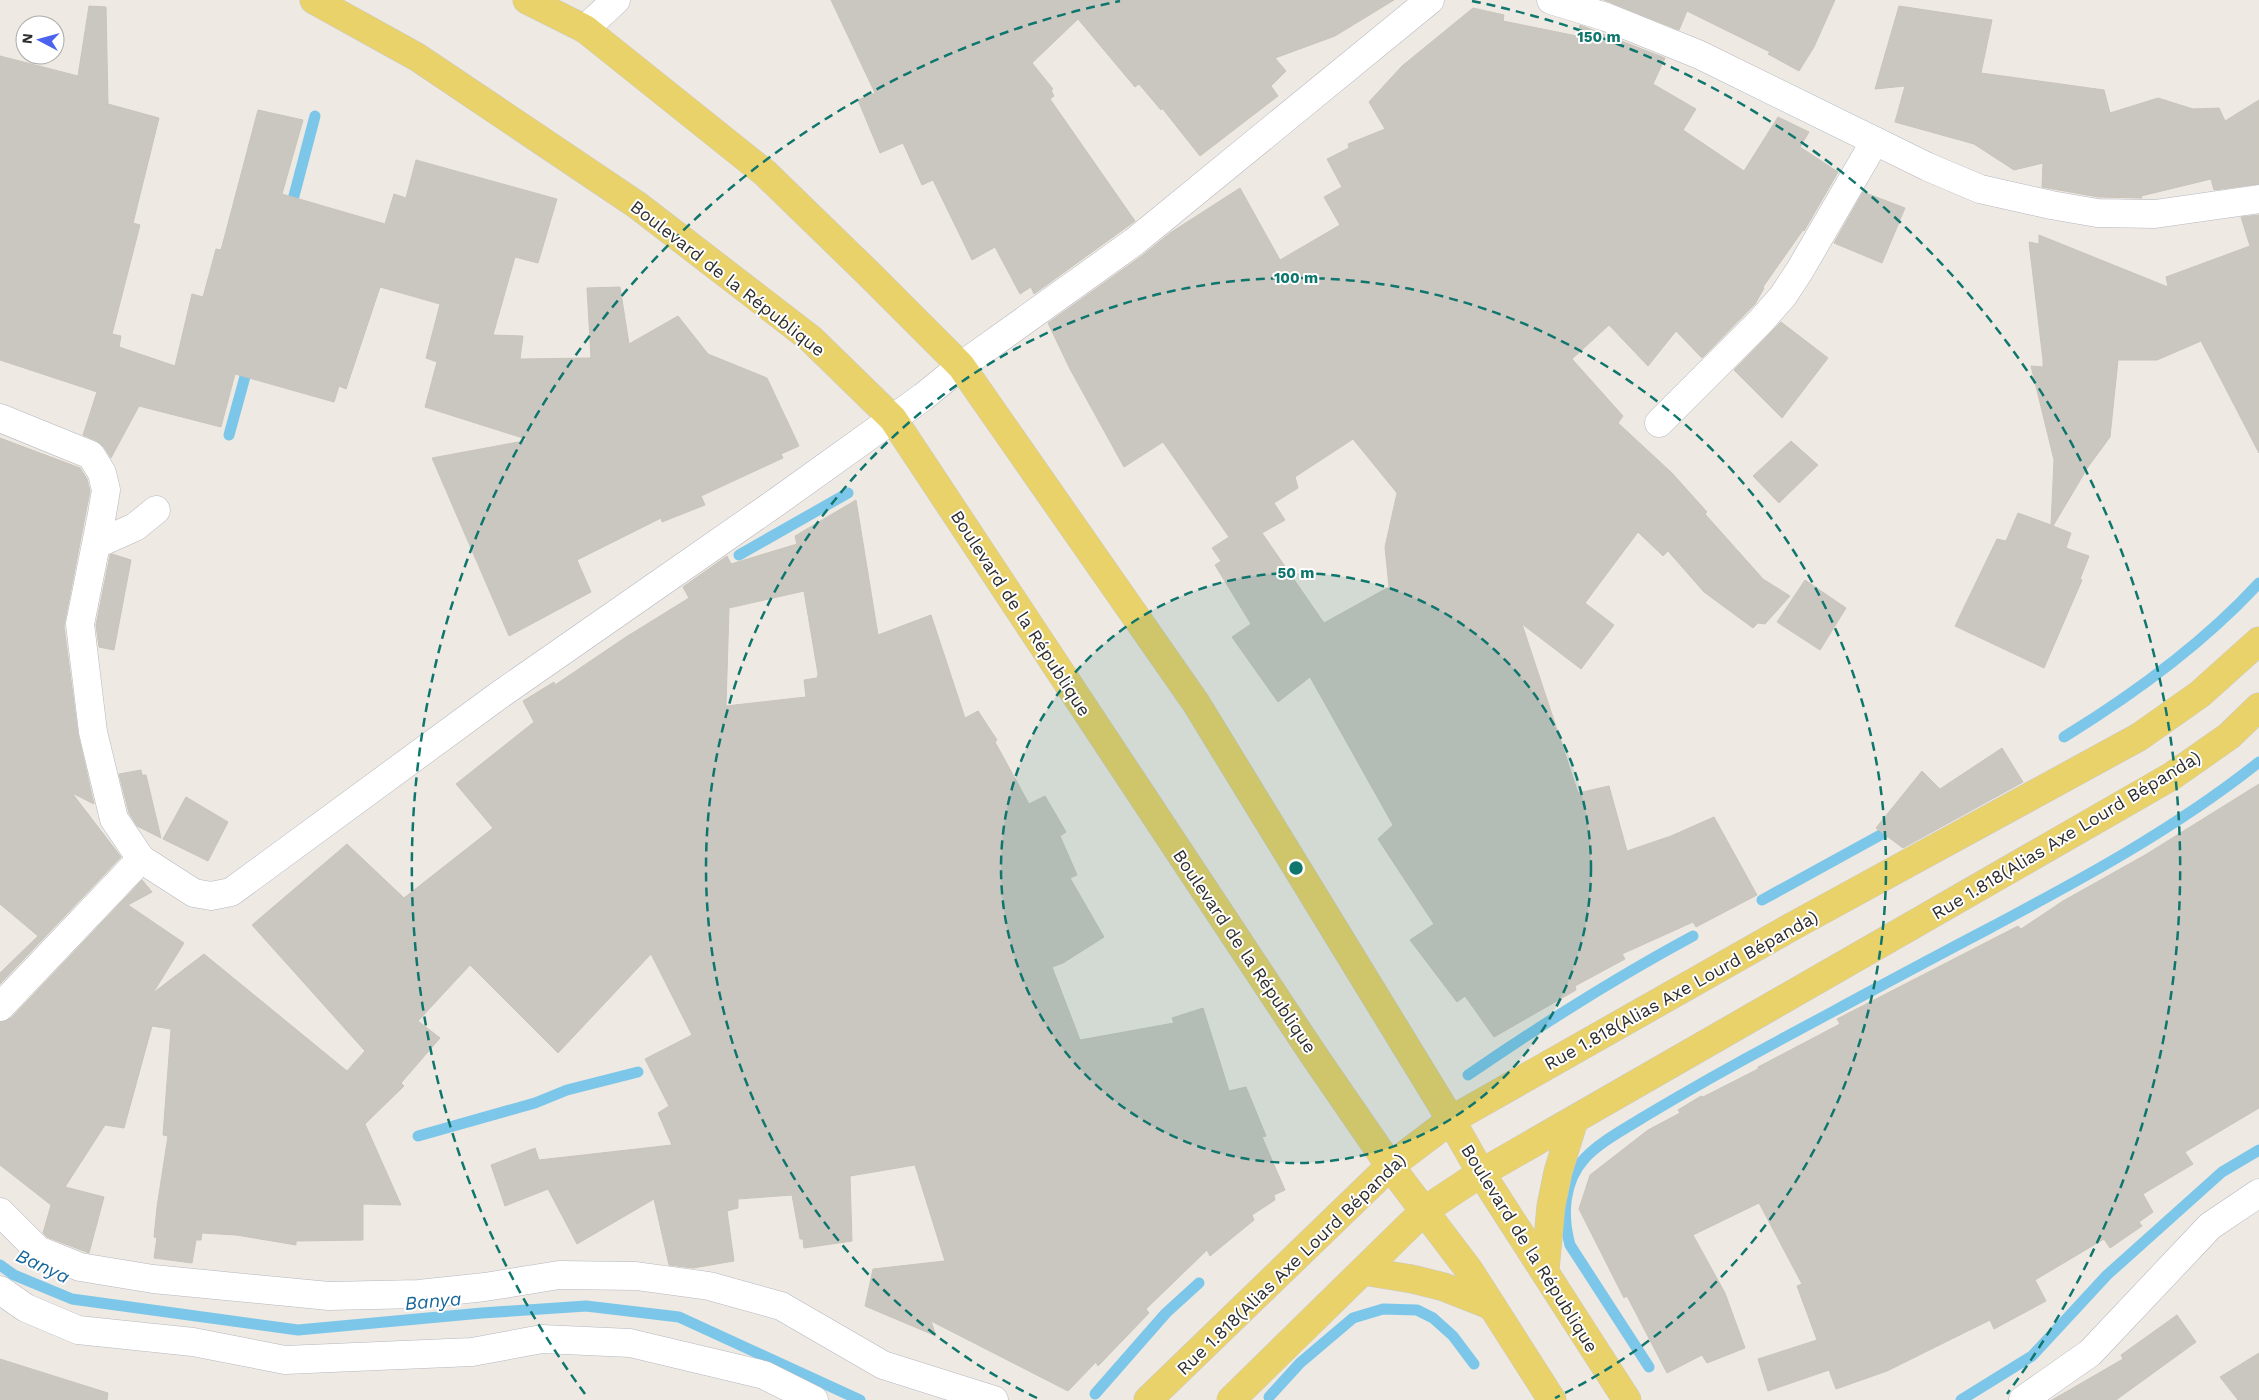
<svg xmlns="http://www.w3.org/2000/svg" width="2259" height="1400" font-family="'Work Sans',sans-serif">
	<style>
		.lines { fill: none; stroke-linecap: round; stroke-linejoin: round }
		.stream { stroke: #7cc7e9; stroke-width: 11 }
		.building { fill: #cac7c0; stroke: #cac5bb; fill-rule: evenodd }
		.minor-casing { stroke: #b5b7c0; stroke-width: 29 }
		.major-casing { stroke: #c9c9c9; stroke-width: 29 }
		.minor { stroke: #fff; stroke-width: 28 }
		.major { stroke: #ead26b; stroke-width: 28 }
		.ring { fill: none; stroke: #0f766e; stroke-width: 2.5; stroke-dasharray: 9 6 }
		.labels { text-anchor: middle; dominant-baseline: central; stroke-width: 4; stroke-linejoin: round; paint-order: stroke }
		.street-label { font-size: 18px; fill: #2e2e2e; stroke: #fff }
		.water-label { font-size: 19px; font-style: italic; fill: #16669a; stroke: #fff }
		.centre { fill: #0f766e; stroke: #fff; stroke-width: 2.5 }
		.ring-label { font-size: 15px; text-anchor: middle; font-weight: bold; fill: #0f766e; stroke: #fff; stroke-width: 4; stroke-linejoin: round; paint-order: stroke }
	</style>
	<rect width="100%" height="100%" fill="#eee9e2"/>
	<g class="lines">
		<g class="stream">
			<polyline points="290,211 315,116"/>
			<polyline points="229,435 249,362"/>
			<polyline points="739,555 848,493"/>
			<path d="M2064 737C2134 694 2203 644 2259 583"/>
			<polyline points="1762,900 1895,827"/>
			<path d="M1468 1075C1541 1025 1615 978 1693 936"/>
			<polyline points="418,1136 535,1103 567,1090 638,1072"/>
			<polyline points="0,1265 14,1275 72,1299 298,1330 482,1313 586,1306 679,1317 860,1400"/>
			<path d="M1649 1367 1570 1245C1562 1216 1563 1182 1585 1158 1600 1142 1623 1130 1642 1118 1687 1091 1733 1065 1780 1040 1849 1003 1917 966 1986 930 2080 880 2175 829 2259 762"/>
			<polyline points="1095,1394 1166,1313 1199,1283"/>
			<polyline points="1269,1397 1300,1363 1353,1318 1383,1309 1417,1310 1433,1318 1453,1336 1474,1364"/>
			<polyline points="1961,1400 2032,1356 2107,1275 2222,1172 2259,1150"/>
		</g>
	</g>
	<g class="building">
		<polygon points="831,0 1394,0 1335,36 1275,58 1286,71 1271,86 1278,96 1200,156 1162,108 1161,110 1139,84 1135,87 1078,19 1032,63 1053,89 1051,90 1054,96 1050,99 1135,221 1034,294 1031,287 1020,294 995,247 972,260 933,180 922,185 903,143 880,153 858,100 875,93"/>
		<polygon points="1604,0 1835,0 1814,47 1799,71 1768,54 1770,52 1687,11 1679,30"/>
		<polygon points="89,6 106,7 108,104 159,118 133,223 140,225 112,334 121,336 119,347 175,366 192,294 203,297 216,249 221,250 258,110 303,120 282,194 385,224 394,194 406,198 416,160 557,199 538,263 515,257 493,335 523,336 520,359 591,358 587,288 620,287 629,344 678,316 708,354 767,378 799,446 781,454 783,458 701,496 705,505 662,522 661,518 577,560 591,592 509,636 432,458 529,440 425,407 437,362 426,358 440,304 380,287 346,389 339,386 334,402 235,374 221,427 139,406 111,458 104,447 97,441 83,435 97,392 0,360 0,56 78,76"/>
		<polygon points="1899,6 1992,20 1981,73 2104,90 2110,113 2158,98 2193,109 2219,108 2225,121 2259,100 2259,184 2214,190 2211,179 2141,196 2142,198 2098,197 2042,187 2043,163 2014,170 1974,144 1895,122 1905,86 1875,89"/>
		<path d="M1473 8 1504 15 1503 21 1577 36 1580 25 1665 58 1653 84 1696 109 1683 130 1744 171 1778 117 1809 132 1800 147 1838 172 1804 231 1803 230 1763 287 1764 288 1755 304 1702 358 1676 331 1648 366 1609 325 1572 359 1623 416 1618 423 1672 473 1707 512 1705 514 1763 579 1790 596 1765 624 1758 623 1753 628 1704 592 1668 551 1663 556 1638 532 1585 603 1614 625 1581 669 1522 624 1578 793 1609 786 1627 851 1671 836 1714 817 1757 895 1696 927 1693 922 1622 954 1625 959 1575 986 1576 990 1494 1037 1465 996 1457 1002 1410 940 1434 924 1378 839 1393 825 1310 677 1278 702 1232 637 1251 624 1215 565 1221 561 1212 548 1229 537 1163 442 1124 467 1070 369 1048 323 1143 255 1170 233 1240 188 1280 260 1340 225 1324 197 1342 187 1327 159 1349 148 1348 144 1385 129 1369 102 1402 66ZM1353 439 1397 493 1385 547 1389 587 1324 623 1262 533 1285 520 1274 503 1298 488 1295 477Z"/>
		<polygon points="1863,192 1905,208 1882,263 1834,243"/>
		<polygon points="2259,215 2259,453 2201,341 2157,360 2118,360 2110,437 2088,467 2053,526 2071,533 2066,548 2089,556 2080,579 2082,580 2044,668 1955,626 1997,539 2006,541 2018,513 2051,525 2054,460 2031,366 2043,367 2043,360 2029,242 2039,244 2039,235 2168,287 2166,277 2250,246 2241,217"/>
		<polygon points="1781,322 1828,358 1782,418 1734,370"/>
		<polygon points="0,438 80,468 87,479 90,491 64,626 78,734 94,804 72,793 121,857 0,984 0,973 38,936 0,904"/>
		<polygon points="1791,441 1818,465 1779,503 1753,476"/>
		<path d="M856 500 878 635 931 615 965 718 978 711 997 740 995 742 1029 804 1045 796 1066 832 1060 836 1077 875 1070 878 1104 937 1063 963 1052 967 1080 1040 1174 1023 1172 1018 1203 1008 1229 1091 1246 1087 1266 1136 1262 1137 1285 1190 1274 1195 1275 1200 1252 1215 1254 1220 1210 1256 1207 1250 1146 1309 1149 1313 1098 1366 1096 1362 1068 1391 931 1321 936 1336 865 1306 873 1269 945 1261 915 1165 850 1176 852 1241 804 1248 803 1239H800L792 1195 738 1199V1208L727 1211 734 1261 693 1268 669 1265 654 1199 577 1244 548 1189 505 1206 491 1165 535 1148 539 1160 672 1145 658 1113 669 1106 645 1059 692 1035 651 954 558 1053 470 965 418 1021 440 1038 401 1083 404 1086 365 1124 401 1205 363 1204V1240L296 1241V1245L236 1235 202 1233 201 1240H196L192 1263 154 1258 157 1238 154 1237 157 1207 168 1136 163 1135 171 1029 152 1026 124 1128 105 1125 65 1187 104 1197 89 1253 47 1237 43 1233 51 1205 0 1165V1022L11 1018 142 880 152 892 128 905 184 943 153 993 204 954 347 1071 365 1051 252 925 347 844 404 898 493 828 456 784 534 722 523 701 554 682 555 685 626 637 689 598 683 587 727 556 731 564 797 544 795 536ZM804 591 818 674 817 678 804 680 806 697 726 706 729 608Z"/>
		<polygon points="112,554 131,560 114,650 99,647 96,625 110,555"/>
		<polygon points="1805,580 1846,608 1820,650 1777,622"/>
		<polygon points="2002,748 2023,782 1903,848 1876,828 1922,771 1940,789"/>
		<polygon points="141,770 142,775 146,775 161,838 137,826 129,813 119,774"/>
		<polygon points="2259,784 2259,1108 2185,1152 2193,1164 2143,1194 2153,1212 2139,1222 2142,1226 2110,1248 2104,1239 2035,1280 2046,1301 1994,1329 1990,1320 1887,1371 1836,1389 1829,1370 1768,1391 1758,1359 1817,1340 1797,1286 1802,1284 1759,1203 1693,1235 1725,1293 1745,1348 1707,1363 1702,1355 1667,1373 1627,1296 1624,1298 1579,1209 1590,1175 1648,1130 1680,1113 1678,1110 1701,1096 1703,1097 1758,1069 1758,1067 1840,1024 1837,1019 2018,926 2021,929 2063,901 2145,855"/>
		<polygon points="186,797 228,822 208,861 163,839"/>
		<polygon points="2177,1315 2196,1342 2116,1400 2052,1400 2123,1359 2121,1355"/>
		<polygon points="2259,1353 2259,1400 2238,1400 2220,1377"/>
		<polygon points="0,1359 108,1393 107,1400 0,1400"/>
	</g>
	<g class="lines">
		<defs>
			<g id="minor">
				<polyline points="1551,0 1606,17 1700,55 1928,167 1980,189 2051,205 2097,213 2155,214 2259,199"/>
				<polyline points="585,29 616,0"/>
				<polyline points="0,418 91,455 102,473 106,490 102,514 80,624 93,732 114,819 141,859 194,893 211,896 231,892 498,696 778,501 923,397 961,366 1134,242 1430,0"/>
				<polyline points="1659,423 1760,322 1783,296 1800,270 1875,141"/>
				<polyline points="97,544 135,527 156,510"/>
				<polyline points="0,1007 141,859"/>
				<polyline points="0,1212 38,1250 80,1267 153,1279 329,1296 419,1294 485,1287 559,1275 636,1276 709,1286 781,1306 883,1365 994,1400"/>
				<polyline points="0,1290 26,1308 78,1330 193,1342 285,1360 472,1352 542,1339 630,1343 764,1375 814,1400"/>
				<polyline points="2023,1400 2090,1353 2210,1226 2259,1193"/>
			</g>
			<g id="major">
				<polyline points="314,0 417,57 637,205 811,339 893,419 1313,1054 1390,1166 1469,1270 1552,1400"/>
				<polyline points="527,0 585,29 765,173 868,273 961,366 1196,703 1451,1120 1481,1173 1627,1400"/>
				<polyline points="1545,1270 1551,1206 1558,1172 1574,1120"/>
				<polyline points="1363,1271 1412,1279 1444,1287 1492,1306"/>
				<polyline points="1148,1400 1390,1166 1451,1120 1793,926 2139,737 2200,694 2259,641"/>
				<polyline points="1231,1400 1425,1210 1481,1173 2172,776 2229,736 2259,707"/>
			</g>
		</defs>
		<use href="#minor" class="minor-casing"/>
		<use href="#major" class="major-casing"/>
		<use href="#minor" class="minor"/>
		<use href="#major" class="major"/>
	</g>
	<circle cx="1296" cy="868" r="295" fill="#0f766e" fill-opacity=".12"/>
	<g class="ring">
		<circle cx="1296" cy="868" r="295"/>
		<path d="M1037 1398A590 590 0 1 1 1555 1398"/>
		<path d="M585 1394A885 885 0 0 1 1120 1M1472 1A885 885 0 0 1 2007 1394"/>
	</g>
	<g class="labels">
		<g class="street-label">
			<text transform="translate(728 278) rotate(38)">Boulevard de la République</text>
			<text transform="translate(1021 613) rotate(57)">Boulevard de la République</text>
			<text transform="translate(2066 835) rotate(-31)">Rue 1.818(Alias Axe Lourd Bépanda)</text>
			<text transform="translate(1245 951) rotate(56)">Boulevard de la République</text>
			<text transform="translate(1681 990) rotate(-29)">Rue 1.818(Alias Axe Lourd Bépanda)</text>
			<text transform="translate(1530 1248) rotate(58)">Boulevard de la République</text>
			<text transform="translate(1291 1264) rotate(-44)">Rue 1.818(Alias Axe Lourd Bépanda)</text>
		</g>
		<g class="water-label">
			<text transform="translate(43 1266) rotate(25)">Banya</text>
			<text transform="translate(433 1301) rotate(-5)">Banya</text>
		</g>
	</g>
	<circle cx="1296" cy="868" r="8" class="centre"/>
	<g class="ring-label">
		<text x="1599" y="42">150 m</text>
		<text x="1296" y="283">100 m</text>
		<text x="1296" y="578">50 m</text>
	</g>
	<g transform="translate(40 40) rotate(276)"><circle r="24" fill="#ffffff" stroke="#ababab"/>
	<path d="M0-4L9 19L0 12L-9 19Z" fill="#4c63f0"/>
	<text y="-8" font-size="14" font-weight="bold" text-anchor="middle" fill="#2e2e2e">N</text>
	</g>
</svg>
